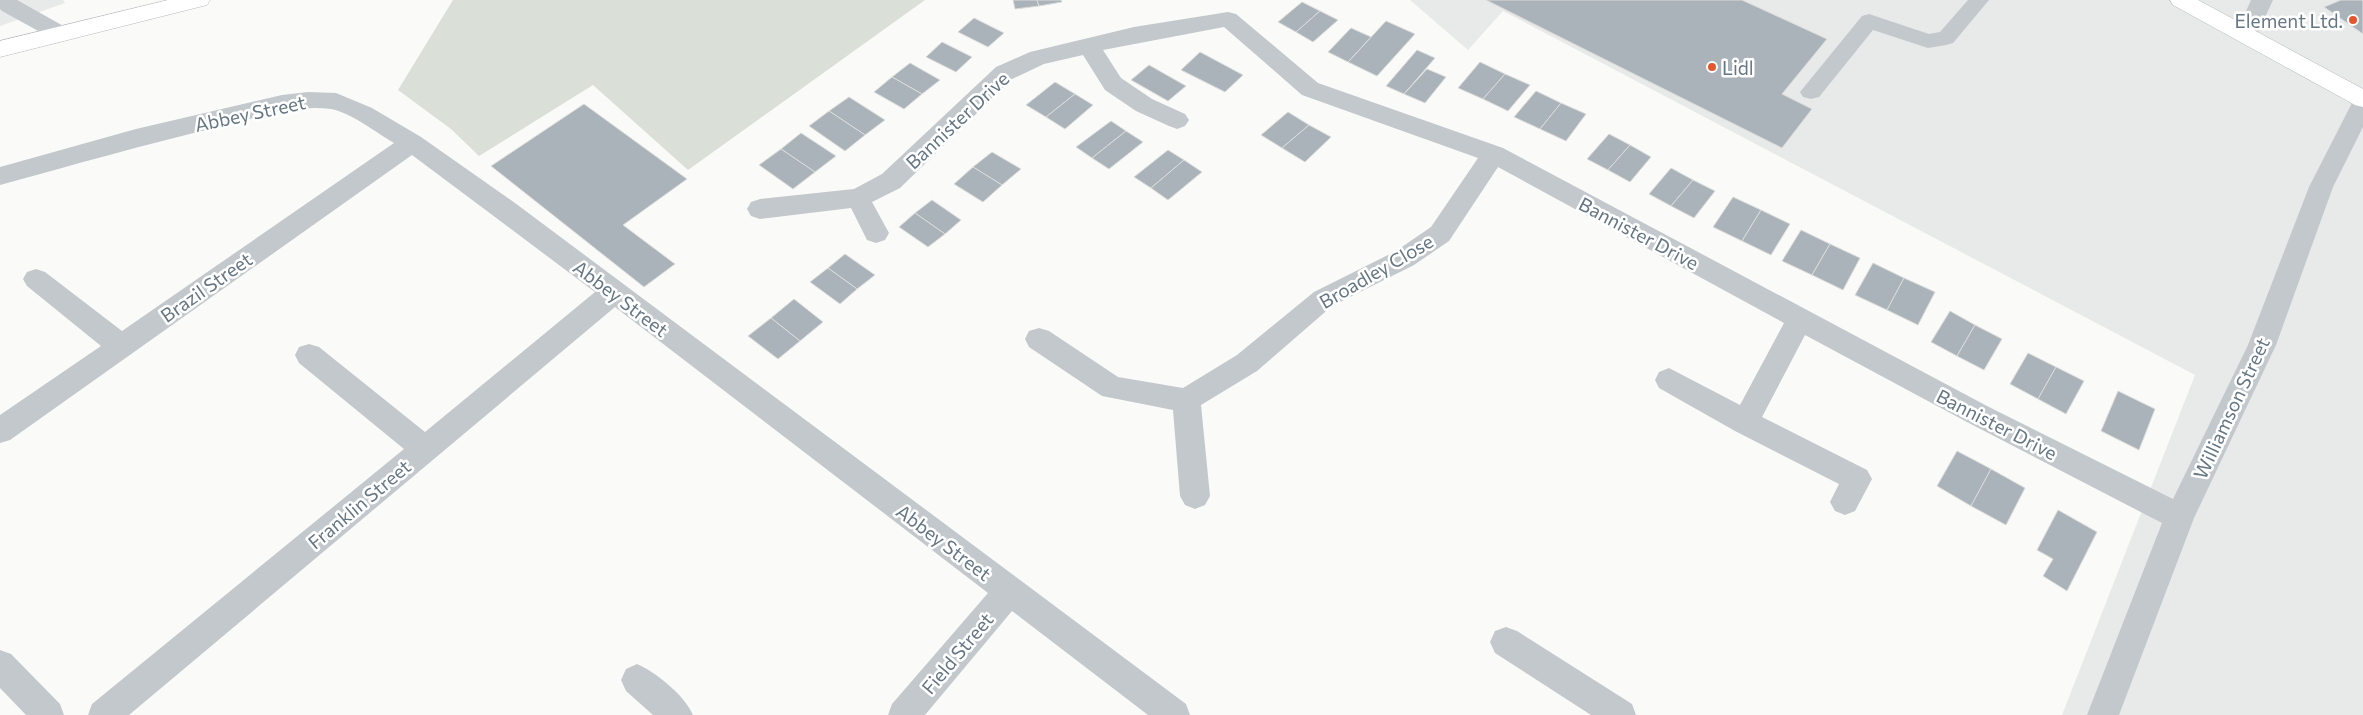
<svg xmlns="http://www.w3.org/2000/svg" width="2363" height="715" font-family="Commissioner,sans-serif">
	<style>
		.built { fill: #e8e9e9 }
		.green { fill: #dadfd7 }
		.building { fill: #aab3b9; stroke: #dcdcda }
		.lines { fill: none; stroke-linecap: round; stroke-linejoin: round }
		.secondary-casing { stroke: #b3babf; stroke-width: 1 }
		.highway-casing { stroke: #b4b9bd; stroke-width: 1 }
		.lane { fill: #c3c8cc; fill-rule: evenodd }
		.street { fill: #c3c8cc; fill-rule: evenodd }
		.secondary { fill: #fff; fill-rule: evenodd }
		.highway { fill: #fff; fill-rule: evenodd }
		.poi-dot { fill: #e4572e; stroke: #fff; stroke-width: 2 }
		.labels { text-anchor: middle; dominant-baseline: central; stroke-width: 5; stroke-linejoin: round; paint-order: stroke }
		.poi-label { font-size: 19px; fill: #657683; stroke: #fff; text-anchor: end }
		.street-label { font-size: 19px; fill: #657683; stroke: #fff }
	</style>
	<rect width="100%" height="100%" fill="#fafaf8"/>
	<g class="built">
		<polygon points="0,0 63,0 65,3 0,26"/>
		<polygon points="1410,0 2363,0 2363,715 2062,715 2195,375 1503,11 1468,50"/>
	</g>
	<polygon class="green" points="453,0 925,0 688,170 593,85 479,156 451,129 398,90"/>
	<g class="building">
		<polygon points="1013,0 1037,0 1039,6 1015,9"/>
		<polygon points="1037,0 1061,0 1062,2 1039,6"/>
		<polygon points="1486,0 1742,0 1827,39 1782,94 1812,109 1782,148"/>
		<polygon points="2341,0 2363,0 2363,34 2324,7"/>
		<polygon points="1302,2 1320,11 1296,32 1278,22"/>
		<polygon points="1320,11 1338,20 1313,42 1296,32"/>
		<polygon points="974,18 1004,33 988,47 958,32"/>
		<polygon points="1386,21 1415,34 1377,76 1348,62"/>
		<polygon points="1351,28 1371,37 1348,62 1328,52"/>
		<polygon points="942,42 972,57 956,72 926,57"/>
		<polygon points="1417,50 1435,58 1404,94 1386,86"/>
		<polygon points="1200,52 1243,75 1225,92 1181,70"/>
		<polygon points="1480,62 1505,74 1483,99 1458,88"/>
		<polygon points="910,63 940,80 922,94 892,77"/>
		<polygon points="1149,65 1186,86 1168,101 1131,80"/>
		<polygon points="1427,69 1446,77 1425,103 1404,94"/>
		<polygon points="1505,74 1530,85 1508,111 1483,99"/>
		<polygon points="892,77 922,94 904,109 874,92"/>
		<polygon points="1055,82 1075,94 1046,117 1026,105"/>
		<polygon points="1536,91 1561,103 1540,129 1514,117"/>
		<polygon points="1075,94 1093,105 1065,129 1046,117"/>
		<polygon points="849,97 885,120 865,135 829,111"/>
		<polygon points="1561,103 1586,114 1566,141 1540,129"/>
		<polygon points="584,104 687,179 623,225 675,264 644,287 491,166"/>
		<polygon points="829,111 865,135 845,151 809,126"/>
		<polygon points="1288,112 1309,125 1282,148 1261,135"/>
		<polygon points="1111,121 1126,131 1092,158 1076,147"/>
		<polygon points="1309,125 1331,137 1305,162 1282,148"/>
		<polygon points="1126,131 1143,142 1109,169 1092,158"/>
		<polygon points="801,133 836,156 815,172 781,149"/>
		<polygon points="1609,134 1630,145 1608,170 1587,159"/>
		<polygon points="1630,145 1651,157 1630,182 1608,170"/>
		<polygon points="781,149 815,172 793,189 759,165"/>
		<polygon points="1168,150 1184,160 1151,188 1134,177"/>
		<polygon points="992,152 1021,169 1002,185 973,167"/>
		<polygon points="1184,160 1202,172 1168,200 1151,188"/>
		<polygon points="973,167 1002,185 983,202 954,184"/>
		<polygon points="1671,168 1693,180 1671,206 1649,194"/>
		<polygon points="1693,180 1715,191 1694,218 1671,206"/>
		<polygon points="1733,197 1761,210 1742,241 1713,227"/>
		<polygon points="932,200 961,220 945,234 915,213"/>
		<polygon points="1761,210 1790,224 1771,255 1742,241"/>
		<polygon points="915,213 945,234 928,247 899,227"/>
		<polygon points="1801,230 1830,244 1812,275 1782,261"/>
		<polygon points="1830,244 1860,258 1843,290 1812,275"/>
		<polygon points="845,254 875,275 857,289 828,268"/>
		<polygon points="1873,263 1904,278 1887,310 1855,295"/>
		<polygon points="828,268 857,289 840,304 810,282"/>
		<polygon points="1904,278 1935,292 1918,325 1887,310"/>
		<polygon points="794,299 823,322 800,341 771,318"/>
		<polygon points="1950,311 1975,325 1957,356 1931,342"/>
		<polygon points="771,318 800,341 778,359 748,336"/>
		<polygon points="1975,325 2002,339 1984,370 1957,356"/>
		<polygon points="2028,353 2056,367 2038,399 2010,384"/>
		<polygon points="2056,367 2084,381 2066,414 2038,399"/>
		<polygon points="2118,391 2155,409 2139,450 2101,431"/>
		<polygon points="1957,451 1991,469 1971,506 1937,486"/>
		<polygon points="1991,469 2025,488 2006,525 1971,506"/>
		<polygon points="2058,510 2097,532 2067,591 2043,576 2053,559 2037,550"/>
	</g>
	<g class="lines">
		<defs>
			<polygon id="secondary" points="2170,0 2198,0 2363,89 2363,107 2355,105 2173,5"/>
			<polygon id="highway" points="168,0 210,0 207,5 199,7 0,57 0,41"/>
		</defs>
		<use href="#secondary" class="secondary-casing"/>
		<use href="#highway" class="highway-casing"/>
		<polygon class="lane" points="1968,0 1989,0 1953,43 1946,45 1928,48 1873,30 1819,97 1811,99 1803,97 1800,92 1862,16 1869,14 1929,34 1940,32"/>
		<g class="street">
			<polygon points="0,0 17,0 67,28 70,33 67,38 59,41 51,38 2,11 0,9"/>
			<polygon points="2251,0 2273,0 2255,39 2247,42 2239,39 2236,34"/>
			<polygon points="1228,12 1236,14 1318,83 1503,148 1987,406 2173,499 2248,345 2309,187 2355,97 2363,95 2363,127 2333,187 2276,345 2194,518 2119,715 2087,715 2162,523 1967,422 1805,335 1762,417 1867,470 1872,479 1855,511 1845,515 1835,511 1830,502 1839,484 1735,431 1659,388 1655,380 1659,372 1669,368 1740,405 1784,323 1498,167 1449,241 1414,265 1332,306 1257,371 1201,405 1210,496 1205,505 1195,509 1185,505 1180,496 1173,410 1102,396 1029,347 1025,339 1029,331 1039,328 1049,331 1118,377 1183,388 1237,355 1314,292 1396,251 1431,227 1478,158 1302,95 1224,27 1103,50 1121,78 1152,99 1185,114 1189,120 1185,126 1177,129 1169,126 1136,111 1105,90 1083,55 1044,64 1012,79 900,188 872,202 889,233 885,240 876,243 867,240 851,208 760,219 751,216 747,209 751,202 760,199 854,189 882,174 996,67 1030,52 1134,27"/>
			<path d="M308 92 336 93 372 108 421 137 515 203 1186 704 1190 715H1148L1012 611 925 715H888L892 704 988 593 615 307 129 715H88L92 704 404 449 299 363 295 355 299 347 309 344 319 347 425 432 595 292 412 155 10 440 0 443V415L101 346 27 286 23 279 27 272 36 269 45 272 122 331 394 143C377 133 350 112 331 109 294 104 255 118 219 127 146 144 73 165 0 185V167L136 129 282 95Z"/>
			<polygon points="1506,627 1517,631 1632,704 1636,715 1591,715 1495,653 1490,642 1495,631"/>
			<polygon points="0,650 11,654 60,704 64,715 26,715 0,688"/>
			<path d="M637 664C656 672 685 696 693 715H653L626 691 621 680 626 669Z"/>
		</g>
		<use href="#secondary" class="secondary"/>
		<use href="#highway" class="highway"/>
	</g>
	<g class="poi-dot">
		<circle cx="2353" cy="20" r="5"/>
		<circle cx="1712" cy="67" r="5"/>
	</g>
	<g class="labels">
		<g class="poi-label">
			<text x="2343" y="20">Element Ltd.</text>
			<text x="1722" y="67" text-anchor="start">Lidl</text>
		</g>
		<g class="street-label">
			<text transform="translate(250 113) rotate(-12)">Abbey Street</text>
			<text transform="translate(957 120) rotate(-43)">Bannister Drive</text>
			<text transform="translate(1639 233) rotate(28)">Bannister Drive</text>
			<text transform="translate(1376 271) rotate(-30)">Broadley Close</text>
			<text transform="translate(206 287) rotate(-35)">Brazil Street</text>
			<text transform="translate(621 298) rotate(37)">Abbey Street</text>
			<text transform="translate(2231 408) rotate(-65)">Williamson Street</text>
			<text transform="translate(1997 424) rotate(27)">Bannister Drive</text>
			<text transform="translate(359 504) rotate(-40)">Franklin Street</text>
			<text transform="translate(944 542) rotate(37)">Abbey Street</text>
			<text transform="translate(957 653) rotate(-50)">Field Street</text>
		</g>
	</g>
</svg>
